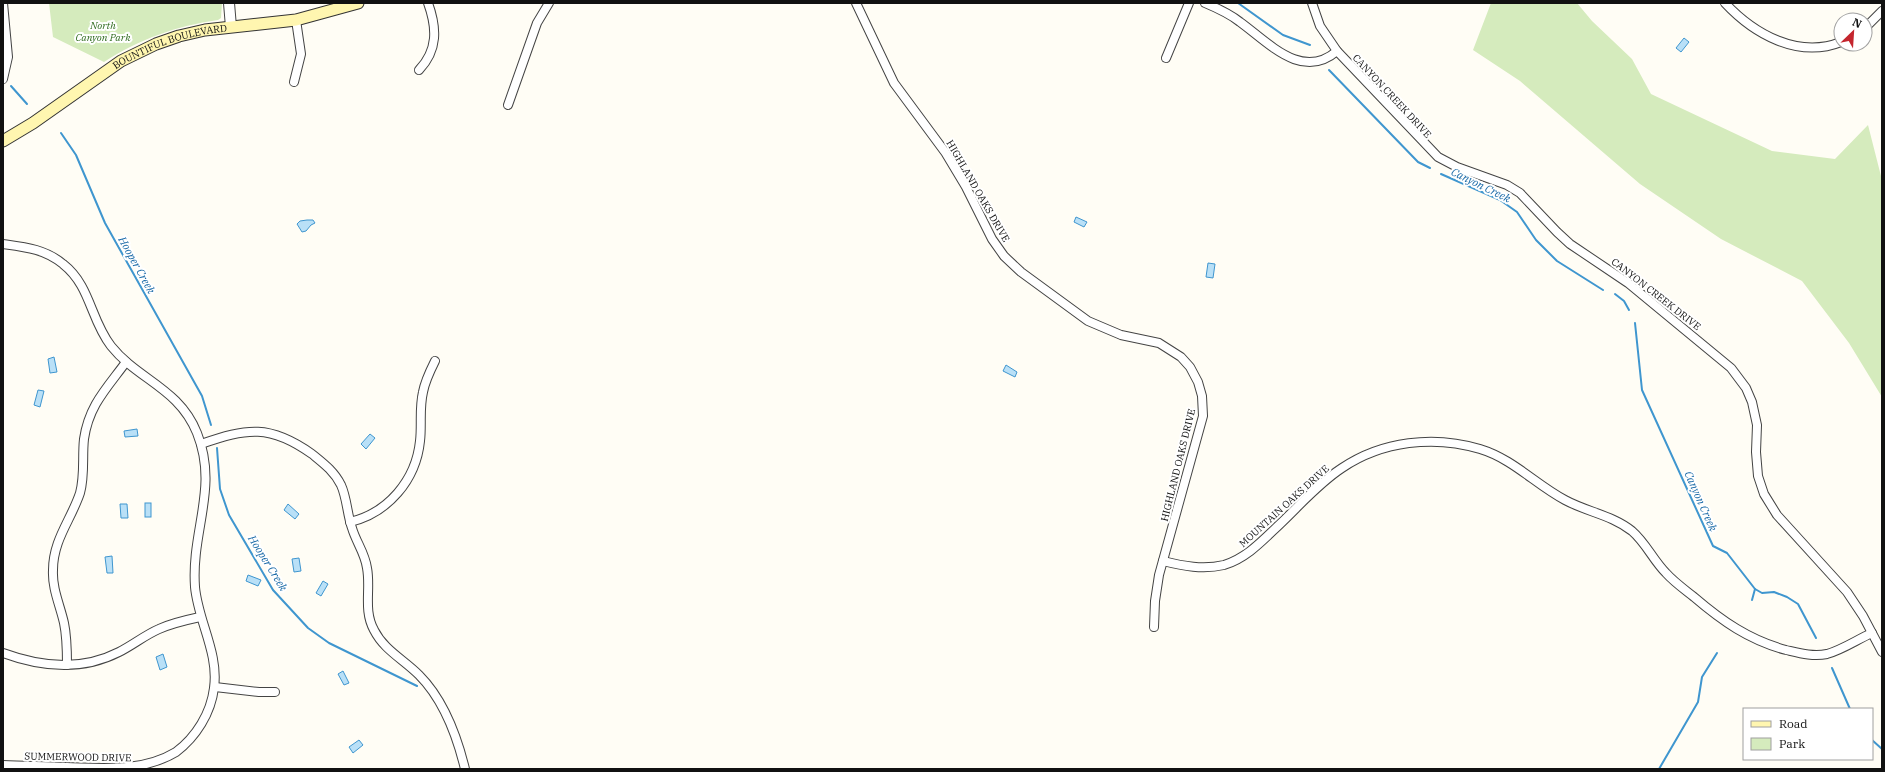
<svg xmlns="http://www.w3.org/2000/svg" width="1885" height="772" font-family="'IBM Plex Serif',serif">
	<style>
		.green { fill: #d5ebbd }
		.water { fill: #b9e0f7; stroke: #3f96cf }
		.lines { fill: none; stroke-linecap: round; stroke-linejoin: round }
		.stream { stroke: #3f96cf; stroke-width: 2 }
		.minor-casing { stroke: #444; stroke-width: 10 }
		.tertiary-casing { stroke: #444; stroke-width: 12 }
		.secondary-casing { stroke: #333; stroke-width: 13 }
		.minor { stroke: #fff; stroke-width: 8 }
		.tertiary { stroke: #fff; stroke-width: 10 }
		.secondary { stroke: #fff6b0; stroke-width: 11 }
		.labels { text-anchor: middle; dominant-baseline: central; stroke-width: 4; stroke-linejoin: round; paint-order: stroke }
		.park-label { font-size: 10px; font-style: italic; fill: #2f6b1f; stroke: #fff }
		.street-label { font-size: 10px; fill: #111; stroke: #fff }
		.water-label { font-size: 11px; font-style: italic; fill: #1768a6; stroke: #fff }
	</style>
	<rect width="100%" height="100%" fill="#fffdf5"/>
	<g class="green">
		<path d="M49 3H222L221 18 218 20C176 26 140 39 104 62L53 37Z"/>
		<polygon points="1491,3 1577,3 1592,21 1632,59 1651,94 1772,151 1835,159 1868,125 1882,180 1882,397 1849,343 1802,281 1721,239 1640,184 1520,81 1473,50"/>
	</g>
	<g class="water">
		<polygon points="1684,38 1689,42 1681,52 1676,48"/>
		<polygon points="1076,217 1087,222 1084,227 1074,222"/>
		<polygon points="307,220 313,220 315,223 311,225 306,231 302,232 297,224 300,221"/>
		<polygon points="1208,263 1215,264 1213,278 1206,277"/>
		<polygon points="54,357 57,372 50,373 48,359"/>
		<polygon points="1006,365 1017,372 1015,377 1003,371"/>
		<polygon points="38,390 44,391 40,407 34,405"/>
		<polygon points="137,429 138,436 125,437 124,431"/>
		<polygon points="370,434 375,438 366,449 361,444"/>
		<rect x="145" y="503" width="6" height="14"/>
		<polygon points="120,504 127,504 128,518 121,518"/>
		<polygon points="288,504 299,514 295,519 284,510"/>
		<polygon points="112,556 113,573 107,573 105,557"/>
		<polygon points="299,558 301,571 294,572 292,559"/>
		<polygon points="248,575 261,580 258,586 246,581"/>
		<polygon points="323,581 328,584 321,596 316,593"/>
		<polygon points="163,654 167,667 160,670 156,657"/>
		<polygon points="343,671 349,683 344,685 338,674"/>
		<polygon points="359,740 363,745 353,753 349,747"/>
	</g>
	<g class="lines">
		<g class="stream">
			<polyline points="1238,3 1283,35 1310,45"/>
			<polyline points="1329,70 1418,162 1430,168"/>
			<polyline points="11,86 27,104"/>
			<polyline points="61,133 76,155 105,223 202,396 211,425"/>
			<polyline points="1441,174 1500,200 1517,212 1536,240 1557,261 1603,290"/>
			<polyline points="1615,294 1624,301 1629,310"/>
			<polyline points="1635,323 1642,390 1713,546 1727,553 1755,589 1762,593 1774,592 1787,597 1798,604 1816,638"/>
			<polyline points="217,448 220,489 229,515 273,590 308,628 329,643 417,686"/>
			<polyline points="1752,600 1755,589"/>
			<polyline points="1832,668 1850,709"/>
			<polyline points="1872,740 1882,749"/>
			<polyline points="1659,769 1698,702 1702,677 1717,653"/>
		</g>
		<defs>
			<g id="minor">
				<polyline points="856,3 894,83 945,152 966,187 992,239 1004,256 1021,272 1088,321 1121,335 1159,343 1181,357 1190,367 1198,382 1202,396 1203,416 1159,575 1155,601 1154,627"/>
				<path d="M1205 3C1217 8 1230 14 1240 22 1269 43 1302 81 1337 51"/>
				<polyline points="1312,3 1320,26 1337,51 1438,157 1457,167 1507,185 1520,193 1557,232 1570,244 1628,283 1731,368 1746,388 1752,402 1757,425 1756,452 1758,476 1764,494 1777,515 1847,592 1863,616 1882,652"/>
				<path d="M1725 3C1754 34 1798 59 1841 42"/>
				<polyline points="1865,28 1882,11"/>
				<polyline points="1166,58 1189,3"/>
				<path d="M419 70C438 50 437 28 428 3"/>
				<polyline points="3,79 8,57 3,3"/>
				<polyline points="294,82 301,54 296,20"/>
				<polyline points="508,105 537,23 549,3"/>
				<path d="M3 244C25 247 45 249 63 264 91 286 90 319 111 346 138 380 179 388 197 433 219 488 191 530 195 587 198 621 219 653 214 688 211 713 196 737 176 752 143 772 105 768 67 767 46 766 24 766 3 765"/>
				<path d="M201 444C247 428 270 424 312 454 323 463 334 471 341 485 347 498 347 514 352 528 356 542 365 553 367 568 371 589 363 610 374 630 384 650 403 659 419 675 443 699 457 736 465 769"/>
				<path d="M350 522C388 513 416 480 420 441 422 425 419 409 423 392 425 381 430 371 435 361"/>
				<path d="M1163 561C1183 566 1203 570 1224 565 1247 558 1263 540 1280 524 1300 505 1319 483 1342 468 1382 441 1434 435 1480 449 1513 459 1535 484 1565 500 1587 512 1612 515 1632 531 1646 543 1653 560 1666 573 1674 582 1684 589 1694 597 1722 621 1749 640 1786 650 1799 653 1813 657 1827 654 1842 650 1858 639 1872 633"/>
				<path d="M3 653C41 667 82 671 119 652 133 645 145 635 159 629 172 623 186 620 200 617"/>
				<path d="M67 665C67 651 67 637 64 623 60 605 52 589 53 570 53 540 71 520 80 493 85 475 82 457 84 439 89 405 107 388 126 362"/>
				<polyline points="215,687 259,692 275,692"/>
			</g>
			<polyline id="tertiary" points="229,3 231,27"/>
			<g id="secondary">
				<path id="s1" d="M3 141 33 123 121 61 156 44 179 36 205 30 296 20 358 3"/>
			</g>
		</defs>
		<use href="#minor" class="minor-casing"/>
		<use href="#tertiary" class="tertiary-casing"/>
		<use href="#secondary" class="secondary-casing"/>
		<use href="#minor" class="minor"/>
		<use href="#tertiary" class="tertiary"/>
		<use href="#secondary" class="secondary"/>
	</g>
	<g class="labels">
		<g class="park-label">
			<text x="103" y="25">North<tspan x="103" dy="12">Canyon Park</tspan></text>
		</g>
		<g class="street-label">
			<text stroke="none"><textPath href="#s1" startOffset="194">BOUNTIFUL BOULEVARD</textPath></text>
			<text transform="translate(1392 96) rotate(47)">CANYON CREEK DRIVE</text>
			<text transform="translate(978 191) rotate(60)">HIGHLAND OAKS DRIVE</text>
			<text transform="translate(1656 294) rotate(38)">CANYON CREEK DRIVE</text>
			<text transform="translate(1178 465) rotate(-76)">HIGHLAND OAKS DRIVE</text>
			<text transform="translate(1284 506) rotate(-42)">MOUNTAIN OAKS DRIVE</text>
			<text transform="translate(78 757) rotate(1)">SUMMERWOOD DRIVE</text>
		</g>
		<g class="water-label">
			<text transform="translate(1481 185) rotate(26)">Canyon Creek</text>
			<text transform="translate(137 265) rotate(61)">Hooper Creek</text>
			<text transform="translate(1701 501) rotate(66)">Canyon Creek</text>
			<text transform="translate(268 563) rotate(58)">Hooper Creek</text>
		</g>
	</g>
	<rect width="1885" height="772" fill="none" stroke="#111111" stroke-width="8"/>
	<rect x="1743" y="708" width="130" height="52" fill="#ffffff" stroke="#a0a0a0"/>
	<rect x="1751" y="721" width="20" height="6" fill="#fff6b0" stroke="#a0a0a0"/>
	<text x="1779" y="728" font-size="12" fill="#111111">Road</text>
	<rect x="1751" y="738" width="20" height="12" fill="#d5ebbd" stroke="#a0a0a0"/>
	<text x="1779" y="748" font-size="12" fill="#111111">Park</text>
	<g transform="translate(1853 32) rotate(25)"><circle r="19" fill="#ffffff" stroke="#a0a0a0"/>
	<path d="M0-3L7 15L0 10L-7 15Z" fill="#c4262e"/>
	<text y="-6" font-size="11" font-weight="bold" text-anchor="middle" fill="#111111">N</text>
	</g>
</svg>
